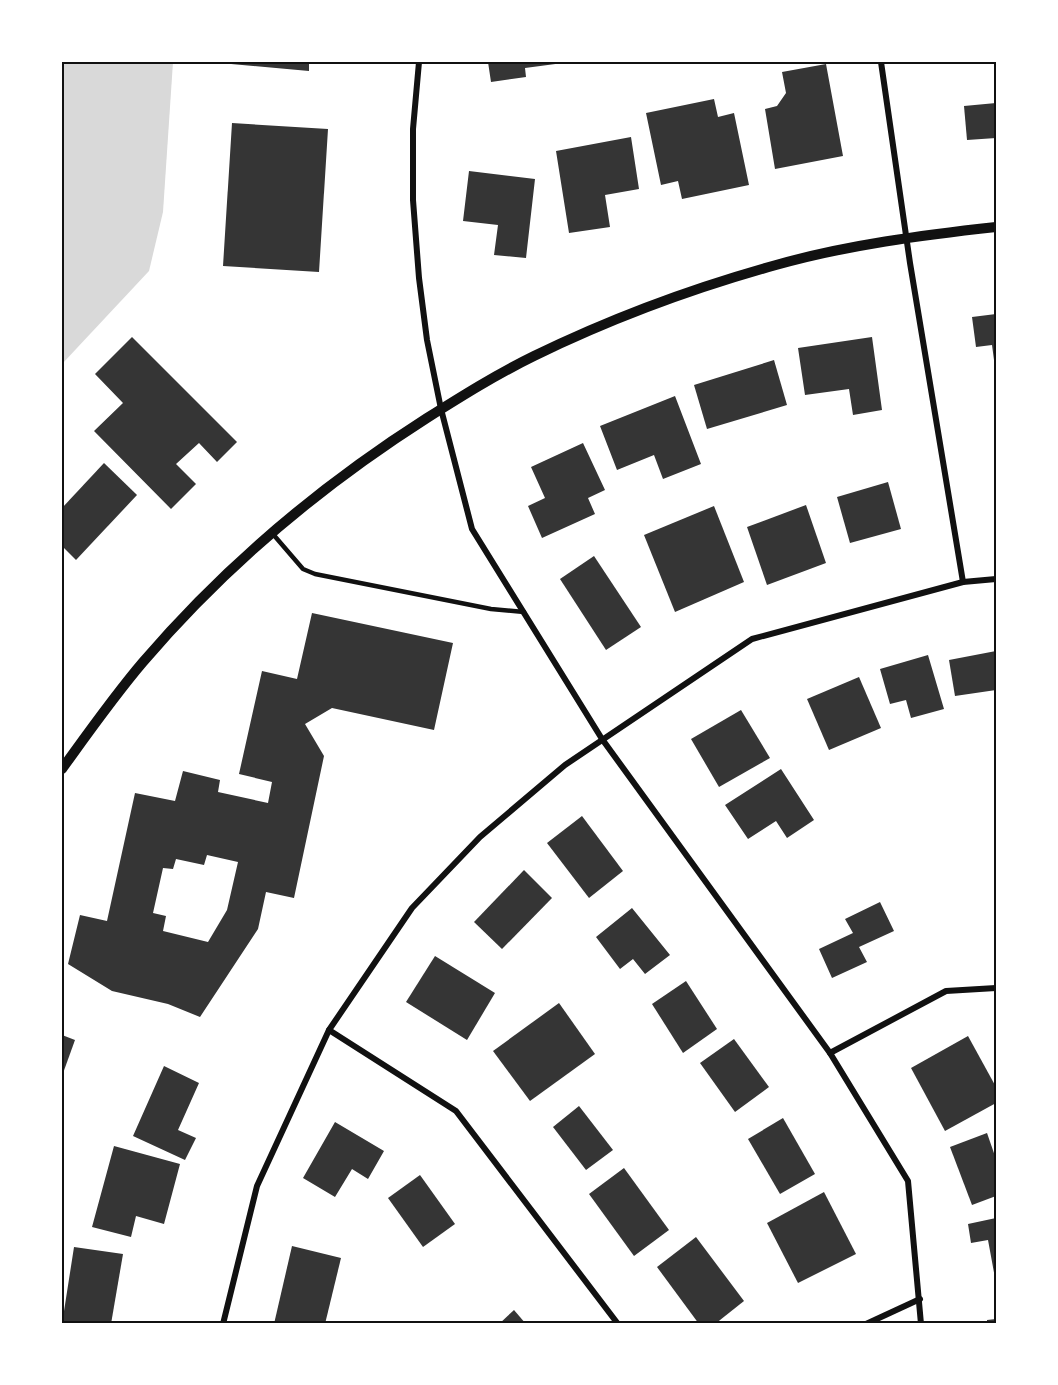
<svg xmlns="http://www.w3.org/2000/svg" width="1058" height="1385" font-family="Barlow,sans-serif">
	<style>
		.water { fill: #d9d9d9 }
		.building { fill: #353535; fill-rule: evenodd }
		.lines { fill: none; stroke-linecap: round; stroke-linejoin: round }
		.service { stroke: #111; stroke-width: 4.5 }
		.minor { stroke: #111; stroke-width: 6 }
		.tertiary { stroke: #111; stroke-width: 10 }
		.neatline { fill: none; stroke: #111; stroke-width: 2 }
	</style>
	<rect width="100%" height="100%" fill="#fff"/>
	<polygon class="water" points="62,62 173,62 163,212 149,271 62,364"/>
	<g class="building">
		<polygon points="220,62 309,62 309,71 220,63"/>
		<polygon points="488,62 563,62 563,63 525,68 526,77 491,82"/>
		<polygon points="826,64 843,156 775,169 765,109 777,106 786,93 782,72"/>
		<polygon points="714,99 718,117 734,113 749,185 682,199 678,181 661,185 646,113"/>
		<polygon points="996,103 996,138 967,140 964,106"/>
		<polygon points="232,123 328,129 319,272 223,266"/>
		<polygon points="631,137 639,189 605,195 610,227 569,233 556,151"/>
		<polygon points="469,171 535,179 526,258 494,255 498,225 463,221"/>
		<polygon points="996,314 996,360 994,360 992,345 976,347 972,317"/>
		<polygon points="132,337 237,442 217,462 199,443 176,464 196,484 171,509 94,431 123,403 95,374"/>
		<polygon points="872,337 882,410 853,415 849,389 805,395 798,348"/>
		<polygon points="774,360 787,405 707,429 694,385"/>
		<polygon points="675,396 701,464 663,479 654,455 617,470 600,426"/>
		<polygon points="583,443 605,490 588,498 595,514 542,538 528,506 545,498 531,467"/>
		<polygon points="104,463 137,495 76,560 62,546 62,508"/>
		<polygon points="888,482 901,529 850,543 837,497"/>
		<polygon points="806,505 826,563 767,585 747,527"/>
		<polygon points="714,506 744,582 675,612 644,535"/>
		<polygon points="594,556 641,627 606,650 560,579"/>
		<path d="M312 613 453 643 434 730 332 708 305 724 324 756 294 898 266 892 258 929 200 1017 168 1004 112 991 68 964 80 915 107 921 135 793 175 801 183 771 220 780 218 792 268 803 272 782 239 774 262 671 297 679ZM207 855 238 862 227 910 208 942 163 931 166 916 153 913 163 868 173 869 176 859 204 865Z"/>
		<polygon points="996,651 996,690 955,696 949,660"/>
		<polygon points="928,655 944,709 911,718 906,700 890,704 880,669"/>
		<polygon points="859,677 881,728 829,750 807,699"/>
		<polygon points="741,710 770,758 719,787 691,739"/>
		<polygon points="781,769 814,820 787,838 776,821 748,839 725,805"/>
		<polygon points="582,816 623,871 589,898 547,843"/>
		<polygon points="524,870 552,898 502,949 474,922"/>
		<polygon points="880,902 894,931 859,947 867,962 832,978 819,949 853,933 845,919"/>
		<polygon points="632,908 670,955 645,974 633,959 620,969 596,937"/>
		<polygon points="435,956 495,993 467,1040 406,1002"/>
		<polygon points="686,981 717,1029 683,1053 652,1004"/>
		<polygon points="559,1003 595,1054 530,1101 493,1051"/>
		<polygon points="62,1035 75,1040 62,1076"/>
		<polygon points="968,1036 996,1087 996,1103 945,1131 911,1068"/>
		<polygon points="734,1039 769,1087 735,1112 700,1063"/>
		<polygon points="164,1066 199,1083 178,1130 196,1138 185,1160 133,1136"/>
		<polygon points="579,1106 613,1150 586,1170 553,1127"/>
		<polygon points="783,1118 815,1174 780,1194 748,1139"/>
		<polygon points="335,1122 384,1151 368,1179 352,1169 335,1197 303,1178"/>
		<polygon points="987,1133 996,1159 996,1196 972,1205 950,1147"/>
		<polygon points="114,1146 180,1164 164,1224 136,1216 131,1237 92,1227"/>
		<polygon points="624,1168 669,1230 634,1256 589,1194"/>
		<polygon points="420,1175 455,1224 423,1247 388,1198"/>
		<polygon points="824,1192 856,1254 798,1283 767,1223"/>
		<polygon points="996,1218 996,1278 995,1278 988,1240 971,1243 968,1224"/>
		<polygon points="696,1237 744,1301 715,1324 699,1324 657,1267"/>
		<polygon points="292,1246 341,1258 325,1324 274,1324"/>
		<polygon points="74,1247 123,1254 111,1324 62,1324"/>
		<polygon points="514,1310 526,1324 499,1324"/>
		<polygon points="996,1319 996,1324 987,1324 987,1320"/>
	</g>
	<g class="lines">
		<polyline class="service" points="272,533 303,569 315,574 491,609 524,612"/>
		<g class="minor">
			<polyline points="419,62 413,129 413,200 419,278 427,340 441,409 472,529 602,739 830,1053 908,1181 921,1324"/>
			<polyline points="881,62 910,263 963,582"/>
			<polyline points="329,1030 456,1111 618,1324"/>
			<polyline points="830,1053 946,991 996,988"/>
			<polyline points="223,1324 257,1186 329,1030 412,908 480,837 565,765 752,639 963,582 996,579"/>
			<polyline points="866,1324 920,1299"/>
		</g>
		<path class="tertiary" d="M62 769C88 733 114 696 143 662 225 566 322 485 427 418 462 396 497 374 534 356 612 318 693 288 776 265 847 245 923 235 996 227"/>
	</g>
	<rect width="1058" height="1385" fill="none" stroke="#ffffff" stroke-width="126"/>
	<rect x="63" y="63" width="932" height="1259" class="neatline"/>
</svg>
